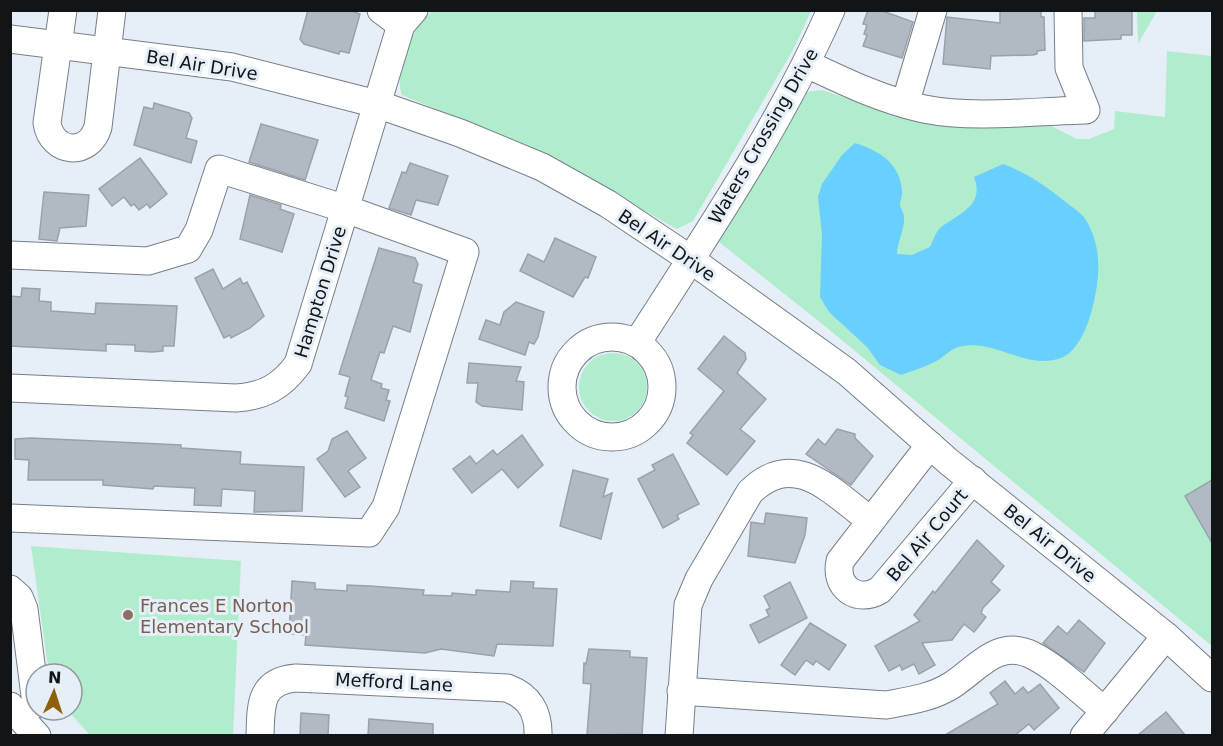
<svg xmlns="http://www.w3.org/2000/svg" width="1223" height="746" font-family="'DejaVu Sans',sans-serif">
	<style>
		.green { fill: #b0edcd }
		.water { fill: #69cffe }
		.building { fill: #b1bac3; stroke: #99a2aa; stroke-width: 1.5 }
		.lines { fill: none; stroke-linecap: round; stroke-linejoin: round }
		.minor-casing { stroke: #767f87; stroke-width: 29 }
		.minor { stroke: #fff; stroke-width: 27 }
		.education-dot { fill: #8d6e63; stroke: #e6eff8; stroke-width: 2 }
		.labels { text-anchor: middle; dominant-baseline: central; stroke-width: 6; stroke-linejoin: round; paint-order: stroke }
		.street-label { font-size: 18px; fill: #121518; stroke: #e6eff8 }
		.education-label { font-size: 18px; fill: #785e54; stroke: #e6eff8; text-anchor: start }
	</style>
	<rect width="100%" height="100%" fill="#e6eff8"/>
	<g class="green">
		<path d="M433 11H811L793 50 693 221 677 229 540 153 402 95C393 70 412 26 433 11Z"/>
		<polygon points="1137,11 1157,11 1138,44"/>
		<polygon points="1167,51 1212,56 1212,646 821,323 719,242 807,92 822,90 914,121 943,124 1043,122 1077,139 1089,139 1114,129 1115,111 1165,117"/>
		<circle cx="613" cy="387" r="34"/>
		<polygon points="31,546 241,561 233,735 90,735 67,710 72,710 72,674 49,674"/>
	</g>
	<path class="water" d="M855 143C879 150 903 165 902 195 902 196 900 202 900 204 900 208 904 213 904 217 905 229 897 242 897 254L912 255 930 247C933 241 936 231 941 227 960 213 985 205 974 177L1003 164C1024 172 1040 182 1058 196 1065 202 1076 209 1083 216 1104 244 1100 282 1091 313 1087 328 1077 352 1061 358 1026 371 994 337 958 347 950 350 942 358 935 362 924 367 912 371 901 375L880 365 867 347 829 312 820 297 822 235 818 197 822 184 842 155Z"/>
	<g class="building">
		<polygon points="308,10 349,10 360,14 349,53 340,51 339,54 304,44 300,39"/>
		<polygon points="868,10 880,10 913,22 902,58 863,46 867,35 864,34 867,25 863,24"/>
		<polygon points="1000,10 1041,11 1041,17 1044,17 1045,50 1037,51 1037,54 1033,55 991,56 990,69 943,64 947,17 1000,23"/>
		<polygon points="1095,10 1132,10 1132,35 1121,35 1121,39 1084,41 1084,18 1095,18"/>
		<polygon points="154,103 189,113 192,118 186,138 197,141 191,163 134,145 144,107 153,109"/>
		<polygon points="261,124 318,140 305,180 249,162"/>
		<polygon points="140,158 167,194 150,208 147,204 139,210 134,204 131,206 124,197 112,206 99,189"/>
		<polygon points="410,163 448,176 438,205 416,200 411,215 389,208 402,172 406,173"/>
		<polygon points="44,192 89,195 86,226 60,228 57,241 39,239"/>
		<polygon points="250,195 281,205 280,209 294,214 282,252 240,239"/>
		<polygon points="555,238 596,257 588,278 585,277 573,297 520,271 528,254 544,262"/>
		<polygon points="379,248 415,258 418,264 413,282 422,285 410,332 393,326 384,353 380,352 371,380 382,384 381,388 389,390 386,400 390,401 384,421 345,408 348,397 345,396 350,377 339,374"/>
		<polygon points="213,269 223,289 240,278 243,284 247,282 264,316 250,328 231,338 230,335 224,338 195,278"/>
		<polygon points="22,288 40,289 39,301 51,302 51,311 95,314 96,303 177,306 174,346 163,346 163,351 152,352 135,351 135,345 106,344 106,351 10,346 10,296 21,297"/>
		<polygon points="516,302 544,312 538,337 534,344 529,342 525,355 479,339 486,320 500,325 504,312"/>
		<polygon points="724,336 745,353 746,359 737,373 766,399 740,429 755,441 727,475 687,443 693,435 690,433 724,391 698,369"/>
		<polygon points="469,363 521,367 516,381 524,382 522,410 482,406 476,402 478,383 467,383"/>
		<polygon points="837,429 855,434 855,438 873,456 851,485 806,454 818,439 825,445"/>
		<polygon points="347,431 366,458 348,471 360,487 345,497 317,459 328,451 332,439"/>
		<polygon points="522,435 543,465 518,488 502,469 472,493 453,469 470,456 476,464 493,450 497,455"/>
		<polygon points="31,438 181,445 181,448 241,452 240,464 304,467 302,511 254,512 255,491 222,489 221,506 194,505 195,488 154,486 153,489 103,485 103,480 28,480 29,460 15,459 15,439"/>
		<polygon points="673,454 699,504 677,515 679,519 663,528 638,479 655,470 652,465"/>
		<polygon points="573,470 608,479 603,497 612,493 601,539 560,526"/>
		<polygon points="1212,480 1212,543 1185,496"/>
		<polygon points="766,513 807,518 805,535 795,563 748,556 751,522 764,524"/>
		<polygon points="977,540 1004,566 991,582 1000,590 983,608 981,613 986,617 974,632 964,624 952,640 922,643 935,665 919,674 914,664 902,670 900,665 889,671 875,646 920,621 914,615 933,591 935,593"/>
		<polygon points="292,581 315,583 315,589 347,591 347,585 370,586 424,590 423,595 452,596 452,593 476,595 476,590 510,592 511,581 534,582 533,588 557,589 553,646 497,644 494,656 441,649 425,653 305,645 306,635 289,634"/>
		<polygon points="790,582 807,618 759,643 750,625 769,616 766,610 770,608 764,596"/>
		<polygon points="1079,620 1105,643 1084,672 1043,643 1058,626 1067,634"/>
		<polygon points="810,623 846,645 829,670 816,661 813,665 806,660 795,675 781,665"/>
		<polygon points="589,649 630,651 630,657 647,658 642,734 587,735 591,684 583,683 584,663 586,664"/>
		<polygon points="1005,681 1015,694 1023,687 1028,693 1040,684 1059,708 1034,730 1029,724 1015,735 945,735 998,704 990,693"/>
		<polygon points="1166,712 1185,735 1138,735"/>
		<polygon points="301,713 329,715 328,735 300,735"/>
		<polygon points="369,719 433,724 433,735 368,735"/>
	</g>
	<g class="lines">
		<defs>
			<g id="minor">
				<path d="M63 10 47 123C52 154 89 157 98 127L112 10"/>
				<polyline points="381,10 401,25"/>
				<polyline points="10,39 232,67 377,104 460,133 542,167 608,204 690,259 847,372 949,462 1166,636 1212,678"/>
				<path d="M807 64C845 82 882 100 924 109 974 119 1035 111 1086 110L1069 68 1068 10"/>
				<polyline points="905,104 933,10"/>
				<polyline points="10,255 148,261 188,249 199,230 219,169 346,209 465,252 386,507 369,533 10,518"/>
				<circle cx="612" cy="387" r="50"/>
				<path d="M637 343C706 235 779 128 831 10"/>
				<path d="M10 388 236 398C264 396 281 387 298 364L401 25 414 10"/>
				<path d="M930 445 840 561C834 587 857 604 880 590L973 480"/>
				<polyline points="10,589 19,597 24,609 36,704"/>
				<path d="M681 691 886 705C908 701 932 698 952 685 977 669 998 638 1032 655 1058 668 1082 693 1105 711"/>
				<polyline points="10,706 37,736"/>
				<path d="M260 736C261 706 259 681 296 678L507 688C529 696 539 712 538 736"/>
				<path d="M679 736 688 605 699 579 750 492C795 448 832 492 871 521"/>
				<polyline points="1084,736 1166,636"/>
			</g>
		</defs>
		<use href="#minor" class="minor-casing"/>
		<use href="#minor" class="minor"/>
	</g>
	<circle class="education-dot" cx="128" cy="615" r="6"/>
	<g class="labels">
		<g class="street-label">
			<text transform="translate(202 65) rotate(9)">Bel Air Drive</text>
			<text transform="translate(763 136) rotate(-60)">Waters Crossing Drive</text>
			<text transform="translate(667 245) rotate(34)">Bel Air Drive</text>
			<text transform="translate(320 292) rotate(-73)">Hampton Drive</text>
			<text transform="translate(927 535) rotate(-50)">Bel Air Court</text>
			<text transform="translate(1050 543) rotate(39)">Bel Air Drive</text>
			<text transform="translate(394 682) rotate(3)">Mefford Lane</text>
		</g>
		<g class="education-label">
			<text x="140" y="605">Frances E Norton<tspan x="140" dy="21">Elementary School</tspan></text>
		</g>
	</g>
	<rect width="1223" height="746" fill="none" stroke="#121518" stroke-width="24"/>
	<g transform="translate(54 692) rotate(3)"><circle r="28" fill="#e6eff8" stroke="#91989e" stroke-width="1.5"/>
	<path d="M0-4.5L10 22L0 15L-10 22Z" fill="#8f600b"/>
	<text y="-9" font-size="16" font-weight="bold" text-anchor="middle" fill="#121518">N</text>
	</g>
</svg>
